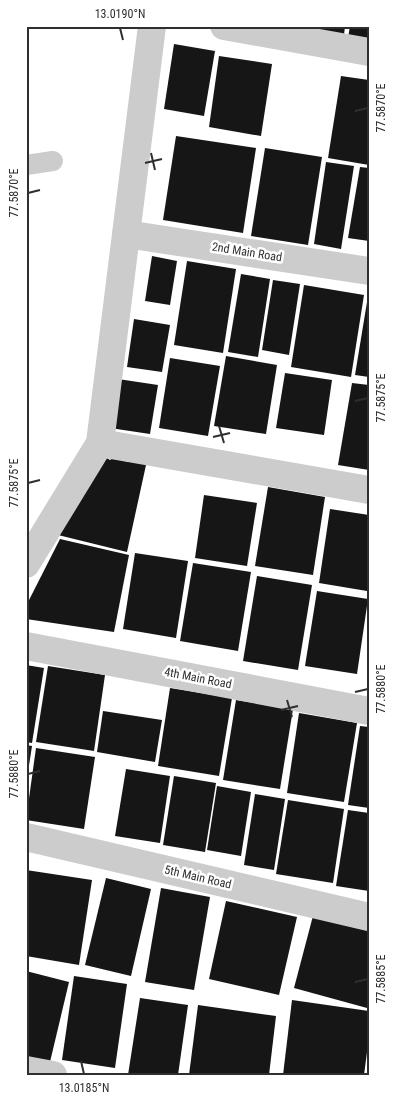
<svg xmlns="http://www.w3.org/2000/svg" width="395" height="1101" font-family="'Roboto Condensed',sans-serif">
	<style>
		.building { fill: #161616 }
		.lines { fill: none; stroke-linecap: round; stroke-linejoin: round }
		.lane { stroke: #ccc; stroke-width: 20 }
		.street { stroke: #ccc; stroke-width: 28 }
		.ticks { fill: none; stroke: #2f2f2f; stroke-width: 2 }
		.labels { text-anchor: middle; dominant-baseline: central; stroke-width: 5; stroke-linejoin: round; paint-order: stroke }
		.street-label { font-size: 12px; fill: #2f2f2f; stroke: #fff }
		.neatline { fill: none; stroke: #2f2f2f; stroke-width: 2 }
		.ticks-label { font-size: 12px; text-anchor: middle; fill: #2f2f2f }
	</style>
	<rect width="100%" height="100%" fill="#fff"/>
	<g class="building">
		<polygon points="298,26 345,26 344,35"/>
		<polygon points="350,26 369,26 369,41 348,38"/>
		<polygon points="174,44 215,51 204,116 164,109"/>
		<polygon points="219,56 272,64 261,136 209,127"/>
		<polygon points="341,76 369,80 369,165 328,158"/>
		<polygon points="176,136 256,148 243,233 163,220"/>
		<polygon points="265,148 322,157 308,245 251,236"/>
		<polygon points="326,162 354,166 341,249 314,244"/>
		<polygon points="360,167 369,168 369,241 348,238"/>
		<polygon points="152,256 177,261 170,305 145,301"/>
		<polygon points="187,261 236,269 223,353 174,345"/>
		<polygon points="241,274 270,279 258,357 228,352"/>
		<polygon points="273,280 300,284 289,355 262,350"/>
		<polygon points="304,285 364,295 351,377 291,367"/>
		<polygon points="368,296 369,296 369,377 355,375"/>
		<polygon points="134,319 170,325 162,372 127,367"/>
		<polygon points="226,356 277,365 266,434 214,426"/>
		<polygon points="170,358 220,366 208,436 159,428"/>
		<polygon points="285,373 332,380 324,435 276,428"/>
		<polygon points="118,379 158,385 150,434 110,428"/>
		<polygon points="352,383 369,385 369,470 338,465"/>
		<polygon points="99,453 110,460 116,456 127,462 129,458 146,465 127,552 58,535"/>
		<polygon points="268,487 325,497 313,575 255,566"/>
		<polygon points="204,495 257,503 247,566 195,558"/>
		<polygon points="330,509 369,515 369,579 367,591 319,583"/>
		<polygon points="60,539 129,555 114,632 26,619 26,606"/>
		<polygon points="135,553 188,561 176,638 123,629"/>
		<polygon points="193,563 251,572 238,651 180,641"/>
		<polygon points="257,576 312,585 298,670 243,661"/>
		<polygon points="317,591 368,599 357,674 305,666"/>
		<polygon points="26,665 44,668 32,743 26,742"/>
		<polygon points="48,666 105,675 94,751 36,742"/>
		<polygon points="170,688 232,698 219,776 158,766"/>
		<polygon points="236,700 293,709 280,789 223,780"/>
		<polygon points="103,711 162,720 155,762 97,752"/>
		<polygon points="299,713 357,723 344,802 287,793"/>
		<polygon points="360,726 369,727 369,808 348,805"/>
		<polygon points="26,745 32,746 27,778 26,778"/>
		<polygon points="36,748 95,757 84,829 26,820"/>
		<polygon points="126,769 170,776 160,843 115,836"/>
		<polygon points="174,776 216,783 205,852 163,845"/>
		<polygon points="217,786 251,792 241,856 207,850"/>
		<polygon points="255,794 285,799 274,870 244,865"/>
		<polygon points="288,800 344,809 333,883 276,874"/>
		<polygon points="348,810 369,813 369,891 336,886"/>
		<polygon points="26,870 92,880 79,965 26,956"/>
		<polygon points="106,878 151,889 131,976 85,965"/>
		<polygon points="161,888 210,897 194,990 145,982"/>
		<polygon points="226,901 297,917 279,995 209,979"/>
		<polygon points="314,912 369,927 369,1000 367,1008 294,988"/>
		<polygon points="26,971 69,982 50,1062 26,1056"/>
		<polygon points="74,976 127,984 115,1068 62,1060"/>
		<polygon points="140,998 188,1005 178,1075 128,1075"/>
		<polygon points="292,1000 369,1011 369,1037 364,1075 283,1075"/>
		<polygon points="198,1005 276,1016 269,1075 189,1075"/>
	</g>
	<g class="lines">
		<polyline class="lane" points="26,165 53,161"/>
		<g class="street">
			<polyline points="224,26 369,52"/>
			<polyline points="126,234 369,271"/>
			<polyline points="100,443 369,490"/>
			<polyline points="26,564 100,443 152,26"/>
			<polyline points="26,646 369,711"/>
			<polyline points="26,837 369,917"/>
			<polyline points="26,1070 53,1075"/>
		</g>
	</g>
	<path class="ticks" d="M120 28 123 40M355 111 368 108M151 153 155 170M145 163 162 159M28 193 40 190M355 401 368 398M219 426 224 443M213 437 230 433M28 483 40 480M355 692 368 689M287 700 292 717M281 710 298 706M28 774 40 771M355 982 368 979M81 1061 84 1074"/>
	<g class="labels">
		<g class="street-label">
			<text transform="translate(247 252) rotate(9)">2nd Main Road</text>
			<text transform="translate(198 678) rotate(11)">4th Main Road</text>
			<text transform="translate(198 877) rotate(13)">5th Main Road</text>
		</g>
	</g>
	<rect width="395" height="1101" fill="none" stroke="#ffffff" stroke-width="55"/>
	<rect x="28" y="28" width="340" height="1046" class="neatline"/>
	<g class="ticks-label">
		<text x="120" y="18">13.0190°N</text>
		<text transform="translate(381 108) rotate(-90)" y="4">77.5870°E</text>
		<text transform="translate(14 193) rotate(-90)" y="4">77.5870°E</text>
		<text transform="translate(381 398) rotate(-90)" y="4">77.5875°E</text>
		<text transform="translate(14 483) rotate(-90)" y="4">77.5875°E</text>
		<text transform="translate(381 689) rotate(-90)" y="4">77.5880°E</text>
		<text transform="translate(14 774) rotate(-90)" y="4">77.5880°E</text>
		<text transform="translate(381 979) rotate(-90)" y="4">77.5885°E</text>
		<text x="84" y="1092">13.0185°N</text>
	</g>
</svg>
